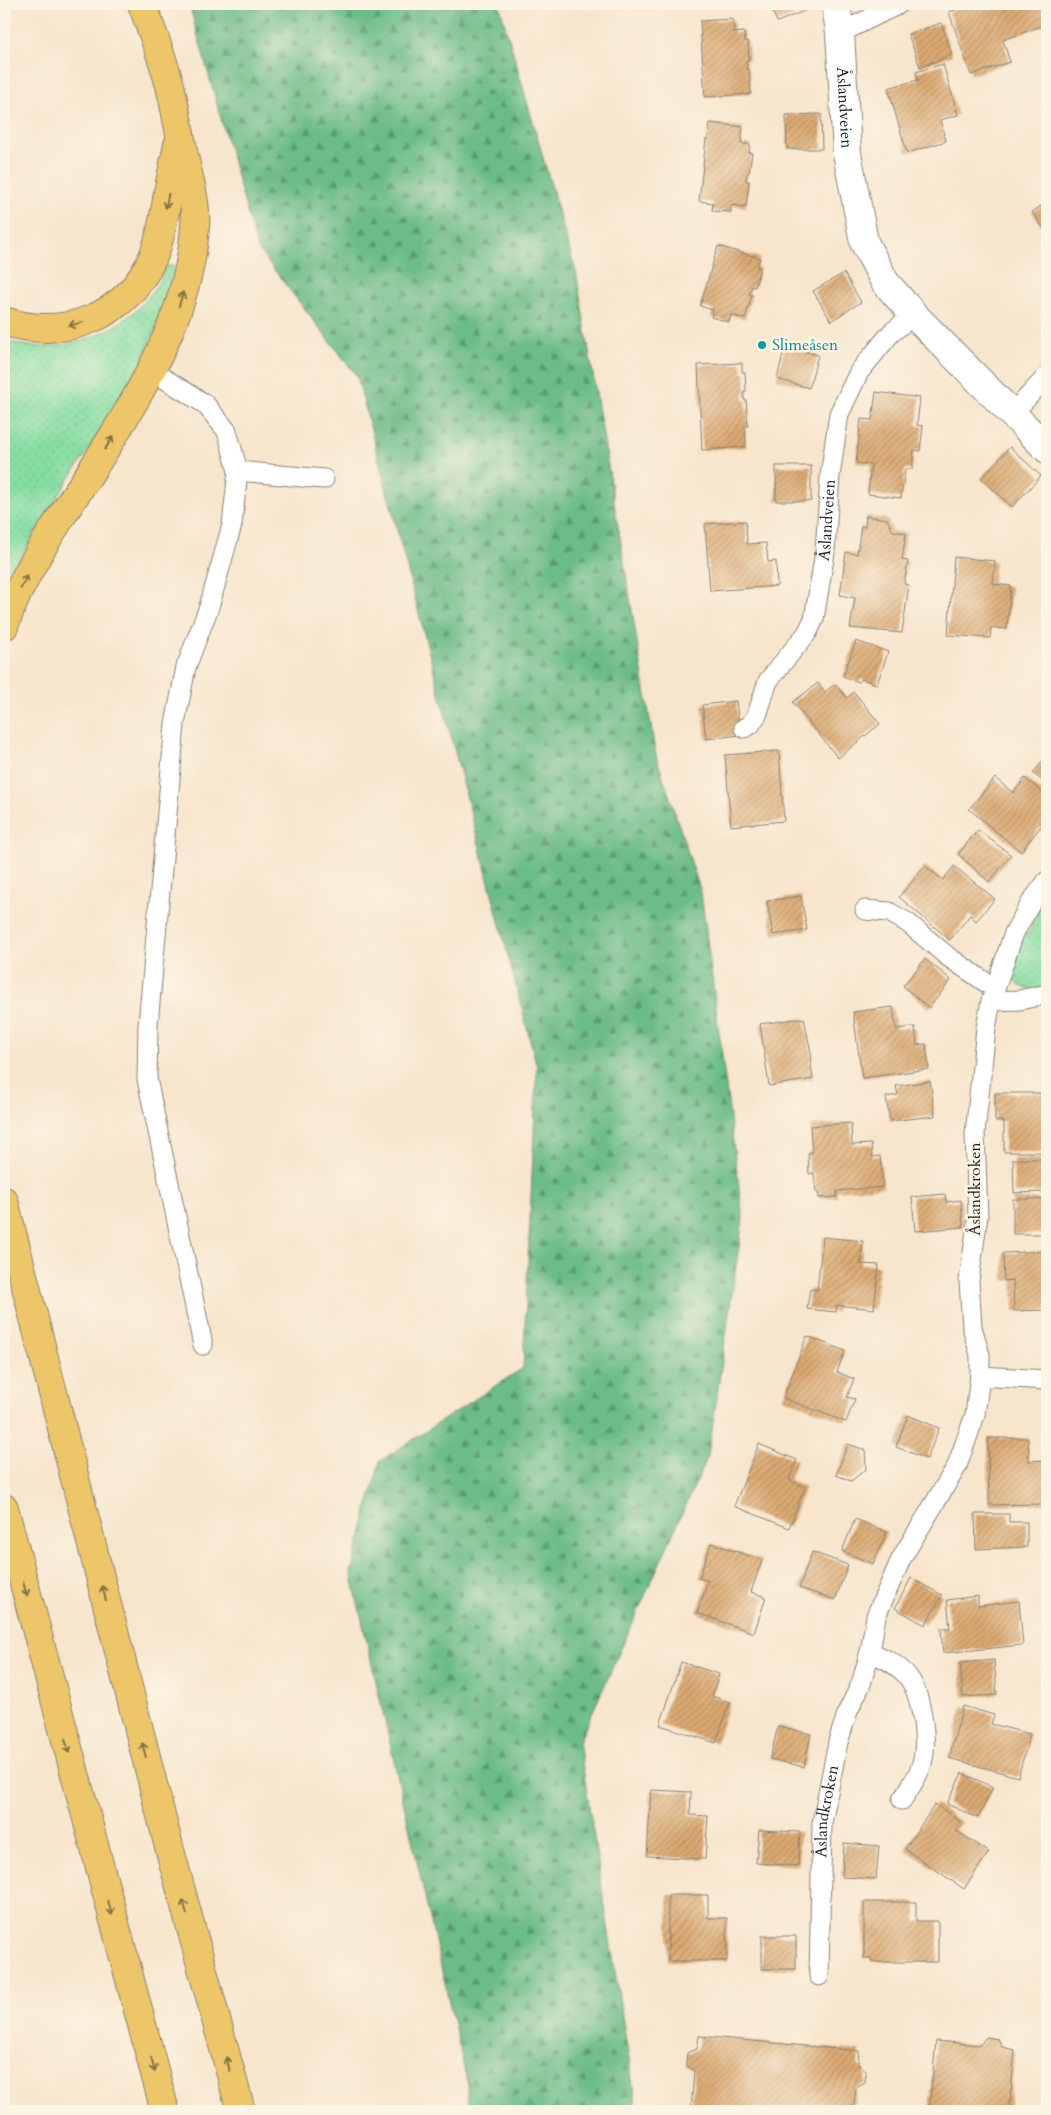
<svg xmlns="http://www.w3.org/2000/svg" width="1051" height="2115" font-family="Cardo,serif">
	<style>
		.grass { fill: url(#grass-dots); stroke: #507c5f }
		.forest { fill: url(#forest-firs); stroke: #446c52 }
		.building { fill: url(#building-hatch) }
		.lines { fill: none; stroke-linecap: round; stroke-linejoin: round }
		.service-casing { stroke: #8a8074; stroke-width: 21 }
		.minor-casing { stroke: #8a8074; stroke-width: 30 }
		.motorway-casing { stroke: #8a8074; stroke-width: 30 }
		.service { stroke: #fff; stroke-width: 19 }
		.minor { stroke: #fff; stroke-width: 28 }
		.motorway { stroke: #ecc669; stroke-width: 28 }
		.oneway { stroke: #847142 }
		.culture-dot { fill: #0f9aa8; stroke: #fcf5e5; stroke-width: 2 }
		.labels { text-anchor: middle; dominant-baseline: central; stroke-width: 5; stroke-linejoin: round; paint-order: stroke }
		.street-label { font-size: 16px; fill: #1c1c1c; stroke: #fcf5e5 }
		.culture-label { font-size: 16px; fill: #0d838f; stroke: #fcf5e5; text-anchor: start }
	</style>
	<defs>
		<pattern id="grass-dots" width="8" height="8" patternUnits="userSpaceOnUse" patternTransform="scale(1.25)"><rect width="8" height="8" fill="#85dda2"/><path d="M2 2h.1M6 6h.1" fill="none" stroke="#72bd8b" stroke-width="1.8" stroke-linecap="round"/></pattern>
		<pattern id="forest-firs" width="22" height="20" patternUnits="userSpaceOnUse" patternTransform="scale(1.25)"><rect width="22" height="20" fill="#6cbc88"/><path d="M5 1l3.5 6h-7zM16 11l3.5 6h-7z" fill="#58986e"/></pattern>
		<pattern id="building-hatch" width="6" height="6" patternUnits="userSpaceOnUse" patternTransform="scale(1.25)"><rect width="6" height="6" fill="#ddab73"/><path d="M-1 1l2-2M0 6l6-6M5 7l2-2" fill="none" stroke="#b28a5e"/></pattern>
	</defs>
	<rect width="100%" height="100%" fill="#fcf5e5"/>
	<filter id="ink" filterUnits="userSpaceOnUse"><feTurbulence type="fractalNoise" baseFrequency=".02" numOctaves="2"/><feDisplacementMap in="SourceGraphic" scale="10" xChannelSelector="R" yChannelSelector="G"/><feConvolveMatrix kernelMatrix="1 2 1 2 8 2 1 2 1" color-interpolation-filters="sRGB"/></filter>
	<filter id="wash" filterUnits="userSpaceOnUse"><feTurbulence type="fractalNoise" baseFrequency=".0096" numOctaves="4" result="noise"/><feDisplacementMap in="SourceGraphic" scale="20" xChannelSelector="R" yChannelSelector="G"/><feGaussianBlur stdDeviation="1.12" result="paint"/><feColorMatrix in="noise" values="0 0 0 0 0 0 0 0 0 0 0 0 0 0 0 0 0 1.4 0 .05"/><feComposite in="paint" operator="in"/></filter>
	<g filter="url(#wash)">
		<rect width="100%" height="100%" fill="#f7e5cc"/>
		<g class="grass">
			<path d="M166 266H174C152 387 54 481 4 591V341C12 342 21 345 30 346 78 350 126 329 154 290 159 283 162 274 166 266Z"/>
			<path d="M1047 891V987C1030 990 1018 991 1010 973L1023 933 1028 934 1033 925 1028 922Z"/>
		</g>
		<polygon class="forest" points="189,4 499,4 576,272 656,756 701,892 743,1219 708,1456 579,1742 637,2111 468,2111 468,2085 351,1572 380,1461 523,1368 537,1067 357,376 257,248"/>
		<g id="blocks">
			<g class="building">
				<polygon points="769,4 807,4 809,9 777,22"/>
				<polygon points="972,4 1041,4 1047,24 1003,40 1010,62 971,75 949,12"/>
				<polygon points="733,19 734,33 744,32 745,41 748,41 749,60 746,60 747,69 749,69 751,94 705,97 700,21"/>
				<polygon points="941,23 952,55 920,67 908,34"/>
				<polygon points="943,64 958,115 940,120 946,141 907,153 888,88 918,80 916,72"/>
				<polygon points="821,114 822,149 787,149 786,115"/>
				<polygon points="710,123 743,127 741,144 750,144 749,153 752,153 749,173 747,173 746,181 749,181 746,207 731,205 731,212 712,211 713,203 699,201 706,139 708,140"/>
				<polygon points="1047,202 1047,233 1032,212"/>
				<polygon points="718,246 760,258 757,267 760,268 755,287 752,286 749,294 752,295 745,319 731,315 729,322 711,317 713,310 700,306"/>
				<polygon points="844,273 861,302 831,321 813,291"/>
				<polygon points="785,346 818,355 809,388 777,379"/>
				<polygon points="742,363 742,372 745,372 746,392 744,392 744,400 746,400 748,426 745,426 746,447 702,450 698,365"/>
				<polygon points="876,392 920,398 917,425 923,426 920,451 914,450 912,469 905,469 901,498 868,494 871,464 856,463 861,419 872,420"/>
				<polygon points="1010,447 1041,476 1012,507 981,478"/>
				<rect x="776" y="466" width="35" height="35"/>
				<polygon points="866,516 887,519 893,531 906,533 902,560 908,561 904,584 909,585 902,633 850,628 855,598 840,595 846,552 857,554 861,526 865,527"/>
				<polygon points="746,521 747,544 766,543 768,562 776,561 777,586 710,591 705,524"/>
				<polygon points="954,557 995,561 993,584 1011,586 1007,629 991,628 990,638 948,635"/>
				<polygon points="856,641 888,652 877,684 861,679 859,682 843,676"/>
				<polygon points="818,683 825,692 835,684 847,698 854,692 880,724 838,758 793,702"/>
				<polygon points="736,701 740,735 706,739 702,705"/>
				<polygon points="779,751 784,821 731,826 725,755"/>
				<polygon points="1047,756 1047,785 1033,773"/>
				<polygon points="995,778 1013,793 1025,778 1047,796 1047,833 1040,827 1021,852 969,809"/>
				<polygon points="978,830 1011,855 989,882 958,854"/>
				<polygon points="925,866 943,880 954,866 995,899 976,921 970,915 950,940 899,897"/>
				<polygon points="801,896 807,930 773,935 767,901"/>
				<polygon points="925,959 951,980 929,1008 903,986"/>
				<polygon points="893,1007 896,1029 915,1027 917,1045 926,1044 929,1069 862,1078 853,1012"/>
				<polygon points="804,1018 812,1058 810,1058 813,1079 769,1086 760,1024"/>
				<polygon points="930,1081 935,1116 890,1121 886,1097 898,1095 896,1086"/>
				<polygon points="995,1093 1047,1093 1047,1152 1004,1152 1004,1121 995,1121"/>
				<polygon points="851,1123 852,1145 871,1144 872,1157 880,1156 883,1187 837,1191 837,1197 819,1198 818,1192 816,1192 814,1173 809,1174 808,1153 812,1152 810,1126"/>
				<polygon points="1013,1159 1047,1159 1047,1192 1014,1193"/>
				<polygon points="945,1194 946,1202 961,1200 963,1227 915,1231 912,1197"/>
				<rect x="1013" y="1199" width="34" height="35"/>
				<polygon points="823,1237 863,1241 861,1264 879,1265 874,1309 837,1305 836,1312 807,1309 810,1289 817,1290"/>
				<polygon points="1047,1251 1047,1310 1014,1311 1013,1280 1004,1281 1003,1253"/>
				<polygon points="807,1336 845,1351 837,1372 854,1379 847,1397 855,1399 846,1422 783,1398"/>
				<polygon points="908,1415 939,1428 927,1459 896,1447"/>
				<polygon points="988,1438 1028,1438 1029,1461 1047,1460 1047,1504 989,1505"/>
				<polygon points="759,1444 797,1460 789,1480 805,1487 789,1528 734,1506"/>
				<polygon points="848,1444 865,1450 866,1469 851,1481 836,1475"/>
				<polygon points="975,1514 1009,1514 1009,1522 1027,1522 1027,1547 976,1549"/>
				<polygon points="855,1519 887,1532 873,1564 842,1551"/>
				<polygon points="711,1543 762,1560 751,1592 766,1597 754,1633 697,1613 708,1581 699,1578"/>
				<polygon points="812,1552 848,1565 835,1600 799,1588"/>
				<polygon points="911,1578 942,1595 925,1625 895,1608"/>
				<polygon points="978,1596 978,1606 1019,1601 1023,1645 943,1653 941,1628 950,1628 947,1600"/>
				<polygon points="994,1660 997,1695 963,1697 960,1663"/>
				<polygon points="681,1662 719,1674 712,1696 730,1702 716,1743 660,1725"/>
				<polygon points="963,1706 994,1715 991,1724 1030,1734 1018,1777 949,1758"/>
				<polygon points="778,1726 811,1734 804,1767 770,1759"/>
				<polygon points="962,1773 993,1787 978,1818 947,1804"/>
				<polygon points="651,1790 691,1792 690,1815 708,1816 705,1859 647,1856"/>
				<polygon points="935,1804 961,1822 955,1830 989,1852 964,1889 905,1849"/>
				<polygon points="759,1830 800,1832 798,1866 756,1863"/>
				<polygon points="844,1843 879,1846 876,1879 842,1877"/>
				<polygon points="668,1895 708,1895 708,1918 727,1918 727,1961 668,1961"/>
				<polygon points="864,1902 916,1902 916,1921 938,1921 938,1962 871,1962 871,1958 864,1958"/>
				<rect x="762" y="1936" width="34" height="33"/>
				<polygon points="699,2036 859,2051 858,2065 866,2071 865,2083 856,2088 853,2111 691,2111 694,2071 686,2065 687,2053 697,2049"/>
				<polygon points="986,2037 998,2039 1002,2047 1015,2050 1009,2111 929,2111 936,2041 980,2045"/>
			</g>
		</g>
	</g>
	<g filter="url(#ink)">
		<use href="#blocks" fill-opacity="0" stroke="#8a8074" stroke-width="1"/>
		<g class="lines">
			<defs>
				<g id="service">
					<polyline points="840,33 899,4"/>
					<polyline points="152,371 205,404 227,431 238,471 232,525 209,607 186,667 175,724 148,1025 147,1079 203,1345"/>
					<polyline points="1013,413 1047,376"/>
					<polyline points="238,471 324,479"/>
					<path id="s1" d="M744 728 750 725 757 715 768 681 807 633 814 619 825 552 830 476 839 414 859 372 891 333 914 315"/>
					<polyline points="865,910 889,912 908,923 947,956 994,988"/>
					<polyline points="991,1001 1020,1000 1047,994"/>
					<polyline points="980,1376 1047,1380"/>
					<path d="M870 1652C884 1658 899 1665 908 1677 922 1695 928 1742 922 1763 919 1776 909 1789 902 1800"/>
					<path id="s2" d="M819 1976 822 1823 838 1742 848 1711 861 1684 870 1652 876 1616 883 1600 901 1559 957 1466 975 1415 980 1376V1355L972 1327 969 1281 978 1216 975 1134 986 1028 991 1001 1014 933 1032 901 1047 881"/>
				</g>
				<g id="minor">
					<path id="s3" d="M836 4 840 33 847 153 864 242 885 282 914 315 1047 449"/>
				</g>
				<g id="motorway">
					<path d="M4 321C64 341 127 317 153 257 160 240 163 223 166 205 169 185 174 165 178 145"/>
					<path d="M4 626C24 569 62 516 95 465 141 392 189 316 195 227 197 203 189 180 184 156 180 134 176 112 171 90 164 60 152 32 142 4"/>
					<polyline points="4,1201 168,1843 241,2111"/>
					<polyline points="4,1508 165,2111"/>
				</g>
			</defs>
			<use href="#service" class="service-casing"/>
			<use href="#minor" class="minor-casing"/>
			<use href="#motorway" class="motorway-casing"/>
			<use href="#service" class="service"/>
			<use href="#minor" class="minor"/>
			<use href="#motorway" class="motorway"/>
		</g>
		<defs><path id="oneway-shaft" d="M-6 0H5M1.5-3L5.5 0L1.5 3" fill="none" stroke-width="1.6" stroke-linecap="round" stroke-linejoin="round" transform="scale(1.25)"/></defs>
		<g class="oneway">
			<use href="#oneway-shaft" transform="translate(167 201) rotate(101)"/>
			<use href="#oneway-shaft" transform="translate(181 299) rotate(-74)"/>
			<use href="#oneway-shaft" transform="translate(76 324) rotate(165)"/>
			<use href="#oneway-shaft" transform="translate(109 443) rotate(-58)"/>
			<use href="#oneway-shaft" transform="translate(24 582) rotate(-63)"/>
			<use href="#oneway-shaft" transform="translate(25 1589) rotate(75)"/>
			<use href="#oneway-shaft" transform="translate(104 1593) rotate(-104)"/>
			<use href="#oneway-shaft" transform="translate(67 1746) rotate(75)"/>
			<use href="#oneway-shaft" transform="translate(144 1750) rotate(-104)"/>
			<use href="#oneway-shaft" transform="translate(185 1907) rotate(-105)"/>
			<use href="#oneway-shaft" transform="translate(110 1908) rotate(75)"/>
			<use href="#oneway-shaft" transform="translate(228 2064) rotate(-105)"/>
			<use href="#oneway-shaft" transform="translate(153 2065) rotate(75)"/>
		</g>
	</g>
	<circle class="culture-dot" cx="762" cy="345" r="5"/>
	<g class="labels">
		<g class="street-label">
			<text stroke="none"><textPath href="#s3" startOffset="104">Åslandveien</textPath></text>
			<text stroke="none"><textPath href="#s1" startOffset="232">Åslandveien</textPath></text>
			<text transform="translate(975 1189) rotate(-90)">Åslandkroken</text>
			<text stroke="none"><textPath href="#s2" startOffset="165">Åslandkroken</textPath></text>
		</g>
		<g class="culture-label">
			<text x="772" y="345">Slimeåsen</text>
		</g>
	</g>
	<rect width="1051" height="2115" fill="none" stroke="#fcf5e5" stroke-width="20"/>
</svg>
